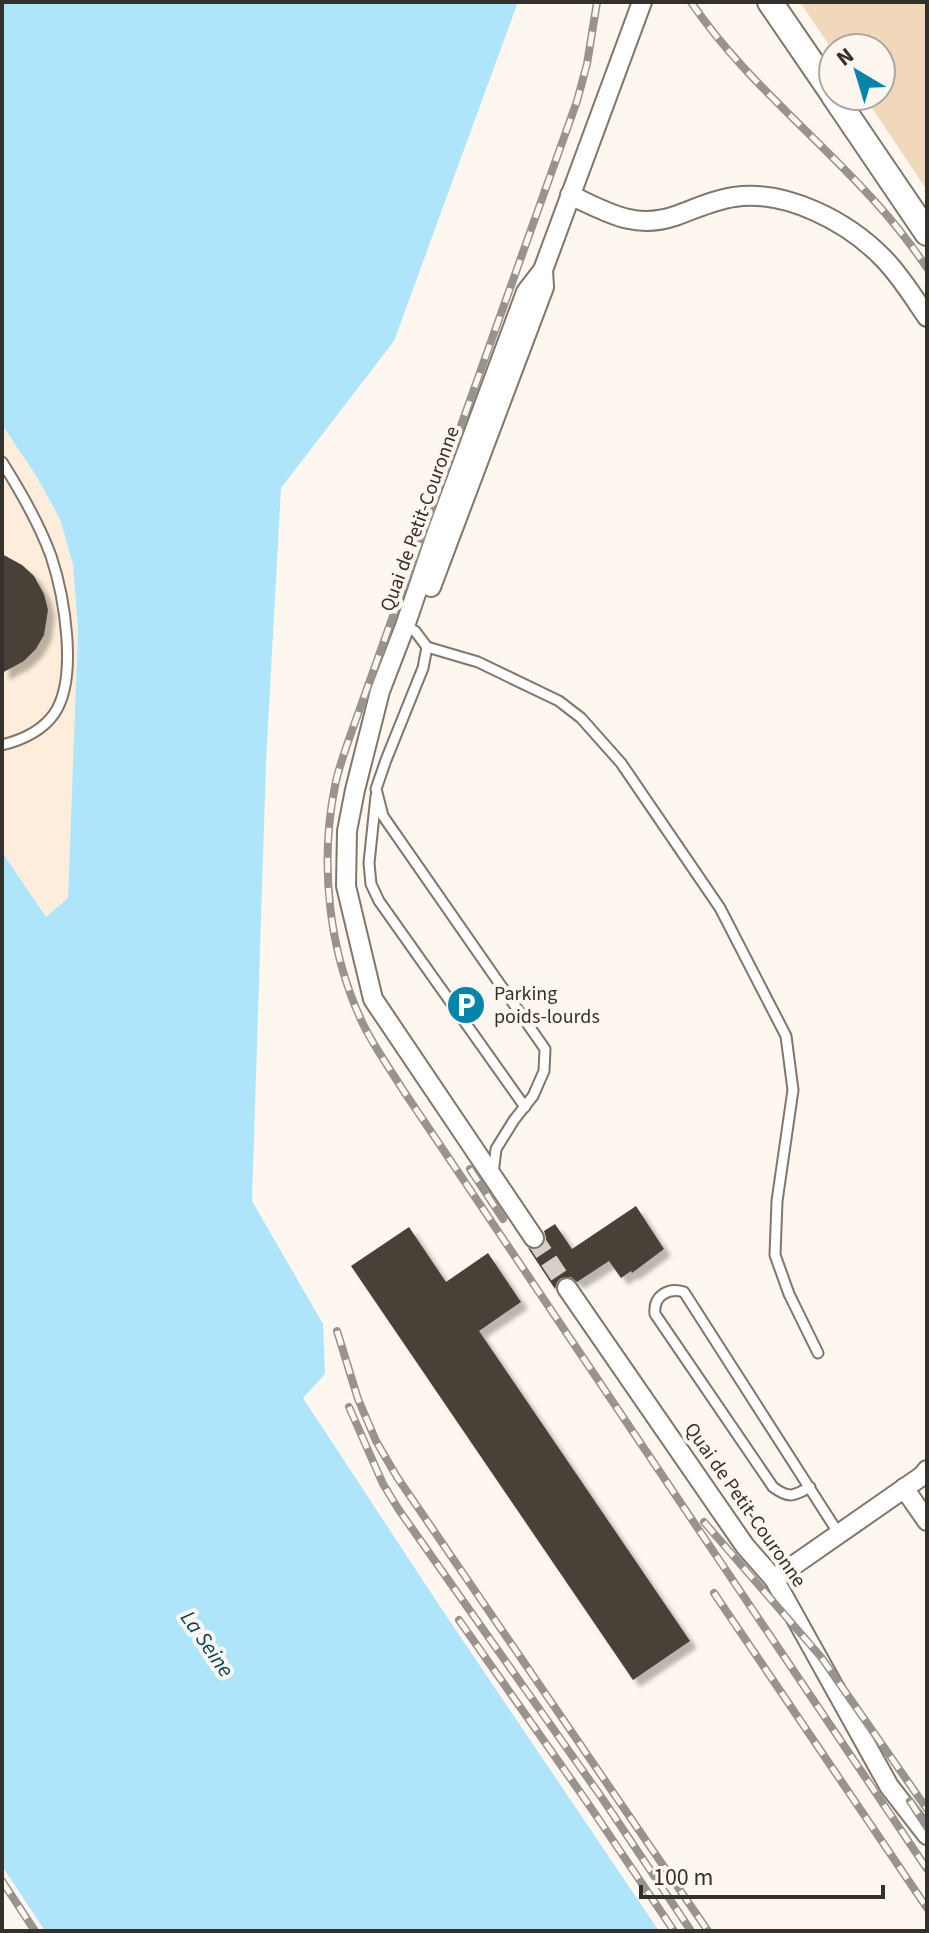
<svg xmlns="http://www.w3.org/2000/svg" width="929" height="1933" font-family="'Source Sans 3',sans-serif">
	<style>
		.built { fill: #fdedda }
		.green { fill: #f2d8ba }
		.water { fill: #afe5fb }
		.building { fill: #4a4137; filter: url(#shadow) }
		.lines { fill: none; stroke-linecap: round; stroke-linejoin: round }
		.street-tunnel { stroke: #d5cfc8; stroke-width: 18; stroke-dasharray: 18 9; stroke-linecap: butt }
		.lane-casing { stroke: #80766b; stroke-width: 13 }
		.street-casing { stroke: #80766b; stroke-width: 22 }
		.secondary-casing { stroke: #80766b; stroke-width: 28 }
		.lane { stroke: #fff; stroke-width: 9 }
		.street { stroke: #fff; stroke-width: 18 }
		.secondary { stroke: #fff; stroke-width: 24 }
		.rail-casing { stroke: #98938c; stroke-width: 8 }
		.rail { stroke: #fdf7ef; stroke-width: 5; stroke-dasharray: 15; stroke-linecap: butt }
		.labels { text-anchor: middle; dominant-baseline: central; stroke-width: 8; stroke-linejoin: round; paint-order: stroke }
		.street-label { font-size: 20px; fill: #34302b; stroke: #fdf7ef }
		.poi-label { font-size: 20px; fill: #34302b; stroke: #fdf7ef; text-anchor: start }
		.water-label { font-size: 22px; font-style: italic; fill: #054355; stroke: #fdf7ef }
	</style>
	<defs>
		<filter id="shadow"><feDropShadow dx="7" dy="7" stdDeviation="2" flood-color="#0004"/></filter>
	</defs>
	<rect width="100%" height="100%" fill="#fdf7ef"/>
	<polygon class="built" points="2,425 37,477 60,519 73,564 78,629 68,898 46,917 2,852"/>
	<polygon class="green" points="800,2 927,2 927,190 864,96 881,96 881,48 833,48 833,51"/>
	<polygon class="water" points="2,2 518,2 394,341 281,488 266,762 252,1201 323,1324 325,1374 303,1398 439,1605 659,1931 45,1931 2,1866 2,852 46,917 68,898 78,629 73,564 60,519 37,477 2,425"/>
	<g class="building">
		<polygon points="2,554 22,565 34,576 44,594 48,610 44,635 36,649 24,661 2,673"/>
		<polygon points="636,1206 664,1249 632,1273 631,1271 621,1278 609,1261 577,1282 571,1277 561,1278 557,1282 555,1289 528,1248 534,1250 541,1247 546,1238 544,1231 555,1224 572,1249"/>
		<polygon points="409,1227 446,1282 488,1253 521,1302 479,1331 690,1641 633,1680 351,1266"/>
	</g>
	<g class="lines">
		<polyline class="street-tunnel" points="534,1238 567,1288"/>
		<defs>
			<g id="lane">
				<path d="M2 462C21 492 39 523 51 556 64 595 79 678 54 714 42 731 22 740 2 745"/>
				<polyline points="405,626 415,631 427,647 423,668 386,760 376,789 383,816 545,1049 544,1071 533,1096 514,1120 496,1149 493,1174"/>
				<polyline points="427,647 478,662 559,701 581,718 621,763 720,908 786,1036 793,1090 777,1201 775,1255 789,1294 818,1353"/>
				<polyline points="376,796 369,863 371,884 379,901 525,1107"/>
				<path d="M810 1487C794 1496 789 1499 773 1487L655 1314C653 1296 668 1287 684 1292L839 1534"/>
			</g>
			<g id="street">
				<path d="M570 195C607 212 634 230 675 216 695 209 713 200 734 197 786 189 848 222 883 258 900 275 914 298 927 317"/>
				<polyline points="431,587 544,287 543,270"/>
				<polyline points="534,1238 373,999 346,886 347,831 355,790 380,691 405,626 437,532 526,292 543,270 642,2"/>
				<polyline points="567,1288 745,1546 774,1579 889,1786 927,1835"/>
				<polyline points="904,1488 927,1521"/>
				<polyline points="774,1579 922,1476 927,1470"/>
			</g>
			<g id="secondary">
				<polyline points="770,2 833,94"/>
				<polyline points="834,96 927,233"/>
			</g>
		</defs>
		<use href="#lane" class="lane-casing"/>
		<use href="#street" class="street-casing"/>
		<use href="#secondary" class="secondary-casing"/>
		<use href="#lane" class="lane"/>
		<use href="#street" class="street"/>
		<use href="#secondary" class="secondary"/>
		<defs>
			<g id="rail">
				<path d="M597 2 587 64 577 101 349 739C344 754 338 770 335 786 319 865 329 954 364 1026 375 1048 390 1069 403 1090L927 1869"/>
				<path d="M691 2C743 79 817 136 878 205 896 225 912 246 927 268"/>
				<polyline points="470,1169 503,1219"/>
				<polyline points="337,1331 358,1399 376,1441 397,1477 708,1931"/>
				<polyline points="349,1407 383,1484 399,1510 602,1798 691,1931"/>
				<polyline points="704,1522 821,1657 927,1809"/>
				<polyline points="714,1593 927,1908"/>
				<polyline points="459,1620 587,1802 674,1931"/>
				<polyline points="910,1801 927,1827"/>
				<polyline points="2,1881 35,1931"/>
			</g>
		</defs>
		<use href="#rail" class="rail-casing"/>
		<use href="#rail" class="rail"/>
	</g>
	<defs>
		<symbol id="parking-disc" viewBox="-11 -11 22 22"><circle r="9.5" fill="#0585a9" stroke="#fdf7ef"/><path d="M-3.5-5.5H1a3.5 3.5 0 0 1 0 7H-1V5.5H-3.5ZM-1-3.4V-.6H.8a1.4 1.4 0 0 0 0-2.8Z" fill="#fff"/></symbol>
	</defs>
	<g fill-rule="evenodd">
		<use href="#parking-disc" x="444" y="983" width="44" height="44"/>
	</g>
	<g class="labels">
		<g class="street-label">
			<text transform="translate(420 519) rotate(-70)">Quai de Petit-Couronne</text>
			<text transform="translate(745 1505) rotate(55)">Quai de Petit-Couronne</text>
		</g>
		<g class="poi-label">
			<text x="494" y="994">Parking<tspan x="494" dy="23">poids-lourds</tspan></text>
		</g>
		<g class="water-label">
			<text transform="translate(207 1644) rotate(55)">La Seine</text>
		</g>
	</g>
	<rect width="929" height="1933" fill="none" stroke="#34302b" stroke-width="8"/>
	<g transform="translate(857 72) rotate(322)"><circle r="38" fill="#fdf7ef" stroke="#ada7a1" stroke-width="2"/>
	<path d="M0-6L14 30L0 20L-14 30Z" fill="#0585a9"/>
	<text y="-12" font-size="22" font-weight="bold" text-anchor="middle" fill="#34302b">N</text>
	</g>
	<path d="M641 1885v12h242v-12" fill="none" stroke="#34302b" stroke-width="4"/>
	<text x="653" y="1885" font-size="24" fill="#34302b" stroke="#fdf7ef" stroke-width="6" paint-order="stroke">100 m</text>
</svg>
